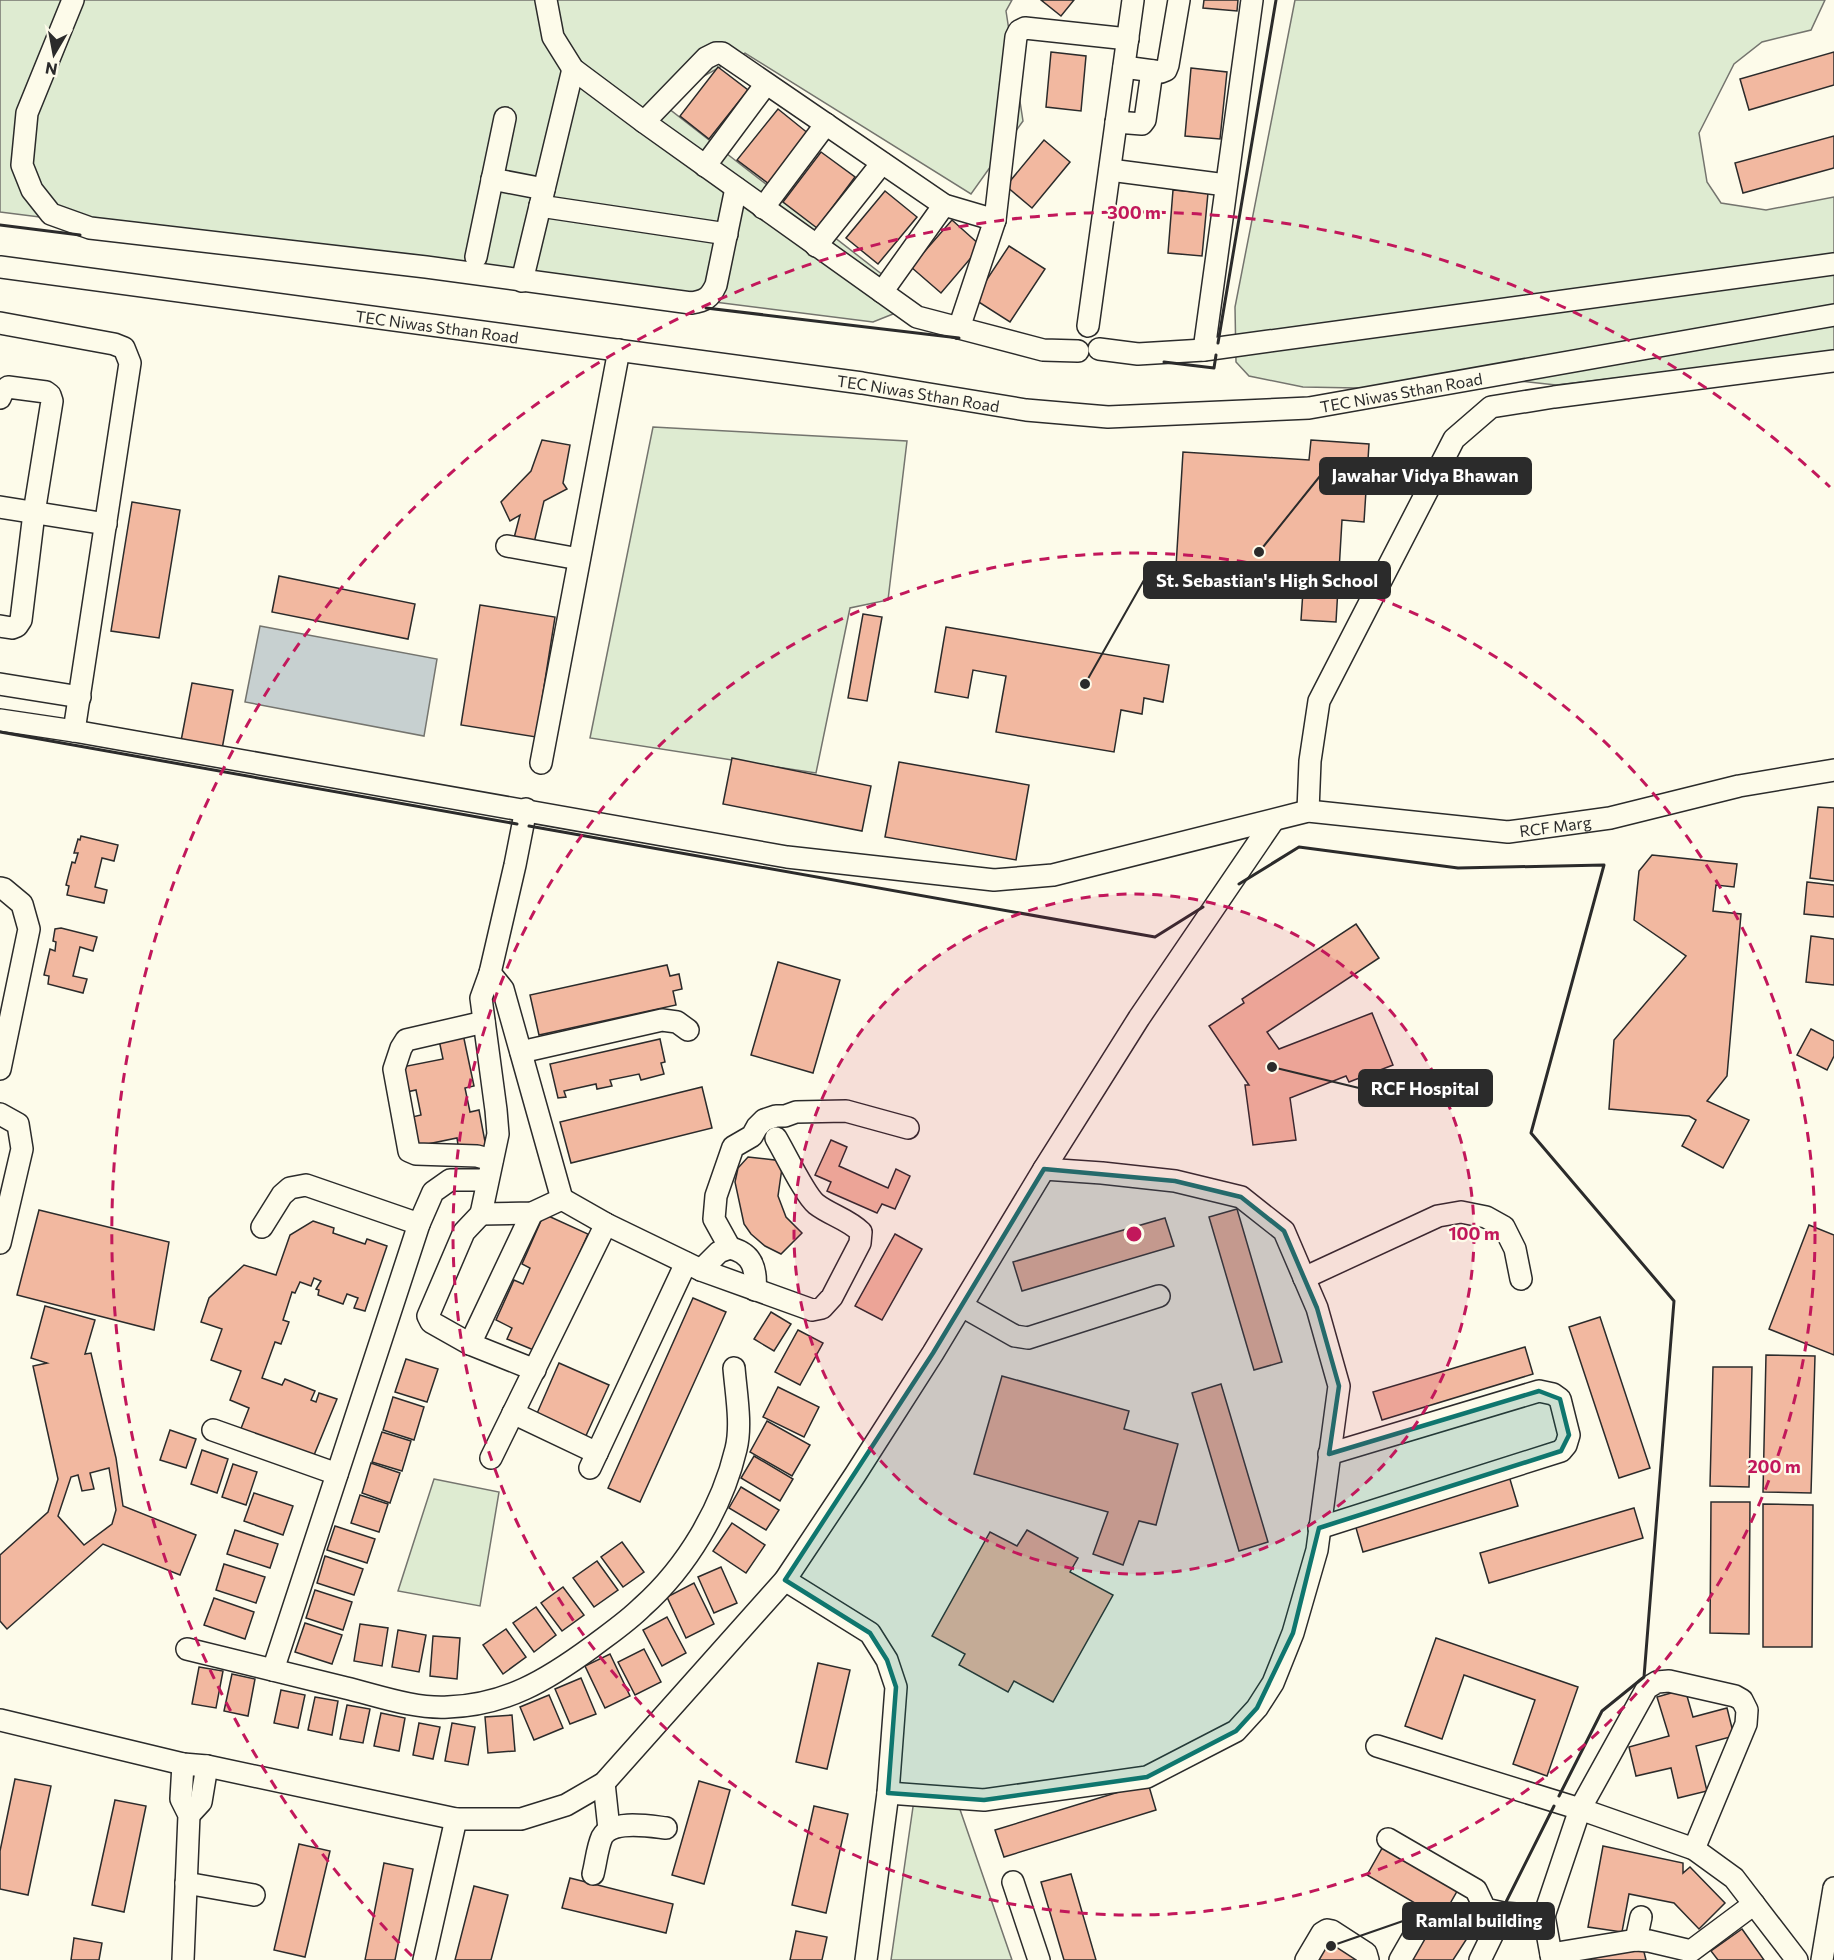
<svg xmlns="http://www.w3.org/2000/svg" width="1834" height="1960" font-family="Commissioner,sans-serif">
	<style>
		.green { fill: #deebd1; stroke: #74746e; stroke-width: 1.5 }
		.water { fill: #c7d0d0; stroke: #74746e; stroke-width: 1.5 }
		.building { fill: #f2b8a0; stroke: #2b2b2b; stroke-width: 1.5; fill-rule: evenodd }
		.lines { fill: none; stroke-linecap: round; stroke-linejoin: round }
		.street-casing { stroke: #2b2b2b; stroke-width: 24 }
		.street { stroke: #fdfbea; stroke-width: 21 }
		.wall { stroke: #2b2b2b; stroke-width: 3 }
		.marked { fill: #0f766e; fill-opacity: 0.2; stroke: #0f766e; stroke-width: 4.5; stroke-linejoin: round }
		.ring { fill: none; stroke: #c2185b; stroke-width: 3; stroke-dasharray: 10 8 }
		.labels { text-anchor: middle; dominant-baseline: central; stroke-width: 4.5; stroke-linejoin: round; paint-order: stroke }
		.street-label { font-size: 16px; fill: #2b2b2b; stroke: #fdfbea }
		.centre { fill: #c2185b; stroke: #fdfbea; stroke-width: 3 }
		.ring-label { font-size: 18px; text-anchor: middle; font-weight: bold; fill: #c2185b; stroke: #fdfbea; stroke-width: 4.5; stroke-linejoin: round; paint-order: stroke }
		.leader { fill: none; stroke: #2b2b2b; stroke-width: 2 }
		.callout-dot { fill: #2b2b2b; stroke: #fdfbea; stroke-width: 2 }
		.callout { fill: #2b2b2b; stroke: #2b2b2b; stroke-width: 2 }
		.callout-label { font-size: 18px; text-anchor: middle; font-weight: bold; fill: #fff }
	</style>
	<rect width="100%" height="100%" fill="#fdfbea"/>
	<g class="green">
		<polygon points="0,0 1012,0 1006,11 1023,121 971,194 745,53 659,101 888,279 903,310 873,322 0,212"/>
		<polygon points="1295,0 1825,0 1811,30 1762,42 1734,64 1699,133 1707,182 1721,203 1766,210 1834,197 1834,353 1556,385 1484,377 1412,389 1303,387 1249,376 1236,362 1235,307"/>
		<polygon points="653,427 907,441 888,600 850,608 816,773 590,738"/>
		<polygon points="434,1479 499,1492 480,1606 398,1591"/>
		<polygon points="915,1793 956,1798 1012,1960 891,1960"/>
	</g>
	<polygon class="water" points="260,626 437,659 424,736 245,702"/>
	<g class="building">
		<polygon points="1041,0 1074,0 1061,16"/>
		<polygon points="1204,0 1238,0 1237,11 1203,8"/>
		<polygon points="1051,52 1086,56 1081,111 1046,107"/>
		<polygon points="1834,52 1834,85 1749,110 1740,79"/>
		<polygon points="718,67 748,90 709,139 680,116"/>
		<polygon points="1191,68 1227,72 1220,139 1185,136"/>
		<polygon points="778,109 809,134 769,184 737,160"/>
		<polygon points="1834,136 1834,168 1743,193 1735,163"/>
		<polygon points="1044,140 1070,162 1032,208 1006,186"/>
		<polygon points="821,152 855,177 817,228 783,202"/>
		<polygon points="1173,190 1208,193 1202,256 1168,253"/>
		<polygon points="885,191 917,217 878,264 846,238"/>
		<polygon points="952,220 981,246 941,293 911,267"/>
		<polygon points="1009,246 1045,269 1010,322 974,299"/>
		<polygon points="542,440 570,445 563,483 567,489 544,501 534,543 514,538 520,515 510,521 501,502 531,471"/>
		<polygon points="1311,440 1369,444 1364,522 1342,520 1336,622 1301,620 1303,591 1175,583 1183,452 1309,460"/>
		<polygon points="132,502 180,510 159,638 111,631"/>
		<polygon points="279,576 415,604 408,639 272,612"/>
		<polygon points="480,605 555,617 536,737 461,725"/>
		<polygon points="863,614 882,617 867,701 848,698"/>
		<polygon points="946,627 1169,665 1163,702 1144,698 1142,714 1121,710 1114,752 996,732 1006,676 973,670 968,698 935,692"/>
		<polygon points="192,683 233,690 222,749 181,741"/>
		<polygon points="732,758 871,786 862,831 723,804"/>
		<polygon points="899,762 1029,785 1016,860 885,837"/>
		<polygon points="1818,807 1834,808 1834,881 1810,878"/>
		<polygon points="81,836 118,845 114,861 102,858 95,887 107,890 104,903 67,895 69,886 66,885 72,862 75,863 78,853 74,853 78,839 80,840"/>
		<polygon points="1652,855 1737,864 1734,887 1716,885 1713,911 1741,914 1727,1076 1707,1101 1749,1120 1723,1168 1682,1146 1696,1120 1689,1116 1609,1109 1614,1040 1686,956 1634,920 1639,871"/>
		<polygon points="1807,882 1834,885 1834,917 1804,914"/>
		<polygon points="1356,924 1379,958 1267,1032 1279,1049 1372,1013 1393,1065 1349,1082 1346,1076 1290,1098 1296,1140 1253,1145 1245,1085 1249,1085 1209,1026 1244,1003 1242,999"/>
		<polygon points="61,928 97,937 93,951 80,947 73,976 87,979 83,993 48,984 49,976 44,975 50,949 55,951 56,942 53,941 55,929"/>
		<polygon points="1811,936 1834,939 1834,985 1806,982"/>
		<polygon points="778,962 840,980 813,1073 751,1055"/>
		<polygon points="667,965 670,976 679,974 682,989 673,991 676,1005 539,1035 530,995"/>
		<polygon points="1811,1029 1834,1041 1834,1056 1827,1070 1797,1055"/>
		<polygon points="463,1034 474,1086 465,1088 470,1112 479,1110 486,1147 459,1152 457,1138 413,1147 408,1118 421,1115 416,1090 402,1093 397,1068 443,1059 439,1040"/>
		<polygon points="660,1039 665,1062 661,1063 664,1074 641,1080 639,1074 610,1080 612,1086 597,1089 596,1084 564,1091 566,1097 558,1098 550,1064"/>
		<polygon points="702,1087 712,1128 571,1163 560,1122"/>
		<polygon points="831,1140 847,1147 839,1166 888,1188 896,1169 910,1176 895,1209 882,1204 877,1213 827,1191 831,1182 815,1175"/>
		<polygon points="748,1157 783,1161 778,1196 786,1217 802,1233 781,1254 765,1246 751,1234 744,1224 735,1182 738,1168"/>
		<polygon points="1237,1209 1282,1362 1254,1370 1209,1217"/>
		<polygon points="39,1210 169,1242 154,1330 17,1295"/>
		<polygon points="544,1214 588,1234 536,1351 507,1339 512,1328 496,1320 514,1280 523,1284 530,1268 522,1264"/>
		<polygon points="1165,1218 1174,1246 1022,1291 1013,1262"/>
		<polygon points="313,1221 334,1228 333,1233 365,1244 367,1239 387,1246 365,1311 354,1308 358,1298 347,1294 343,1304 318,1295 319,1290 316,1289 321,1281 314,1278 311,1286 300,1282 295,1293 292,1292 283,1320 289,1322 281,1344 275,1342 262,1378 282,1385 285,1379 315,1391 311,1400 316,1402 319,1393 337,1399 312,1460 240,1431 249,1408 230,1400 241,1371 211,1360 222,1329 201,1322 209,1298 244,1265 276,1275 290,1235"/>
		<polygon points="1809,1225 1834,1235 1834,1355 1769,1329"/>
		<polygon points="895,1234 922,1249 882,1320 855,1306"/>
		<polygon points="693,1298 726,1312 640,1502 608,1488"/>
		<path d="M45 1306 95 1320 85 1354 91 1353 116 1458 123 1506 196 1535 180 1575 103 1544 7 1629 0 1621V1555L48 1512 58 1479 33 1366 47 1363 31 1358ZM109 1468 116 1510 112 1524 84 1545 58 1516 71 1477 78 1475 82 1491 94 1489 90 1473Z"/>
		<polygon points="771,1312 791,1324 774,1351 754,1339"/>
		<polygon points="1600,1317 1650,1468 1619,1478 1569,1327"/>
		<polygon points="798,1330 823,1343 800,1385 775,1372"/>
		<polygon points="1525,1347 1533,1374 1382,1420 1373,1392"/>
		<polygon points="1766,1355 1815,1356 1811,1493 1763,1492"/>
		<polygon points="406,1359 438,1369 427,1402 395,1392"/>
		<polygon points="559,1363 609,1385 584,1440 535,1418"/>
		<polygon points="1713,1367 1752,1367 1749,1487 1710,1486"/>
		<polygon points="1002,1376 1129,1411 1124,1429 1178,1444 1156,1525 1139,1521 1123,1565 1093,1554 1108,1512 974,1474"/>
		<polygon points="1221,1384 1268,1542 1239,1551 1192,1393"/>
		<polygon points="778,1387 819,1407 804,1437 763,1417"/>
		<polygon points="393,1397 424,1407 414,1440 383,1430"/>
		<polygon points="767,1421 810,1445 792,1476 750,1452"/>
		<polygon points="170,1430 196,1439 186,1468 160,1460"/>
		<polygon points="382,1432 411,1441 402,1471 372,1462"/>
		<polygon points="202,1450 228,1459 217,1493 191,1484"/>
		<polygon points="754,1456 793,1479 780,1501 741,1478"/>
		<polygon points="371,1463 400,1473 390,1503 362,1493"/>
		<polygon points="233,1464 257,1472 246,1505 222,1497"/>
		<polygon points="1509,1476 1518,1506 1363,1552 1354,1521"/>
		<polygon points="741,1487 779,1510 766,1530 729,1508"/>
		<polygon points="254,1493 293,1506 283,1535 244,1521"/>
		<polygon points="360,1495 388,1504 379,1532 351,1523"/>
		<polygon points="1711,1502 1750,1502 1749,1634 1710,1633"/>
		<polygon points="1763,1504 1813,1505 1812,1647 1763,1647"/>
		<polygon points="1634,1508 1643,1538 1489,1583 1480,1553"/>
		<polygon points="732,1523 765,1545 746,1573 713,1551"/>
		<polygon points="335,1526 375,1539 367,1563 327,1550"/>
		<polygon points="235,1530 278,1544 270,1568 227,1554"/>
		<polygon points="1027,1530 1078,1558 1070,1572 1113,1595 1053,1702 1014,1681 1008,1692 959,1665 965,1654 932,1636 990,1532 1017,1546"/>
		<polygon points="622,1542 644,1572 623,1587 601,1557"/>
		<polygon points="325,1556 363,1569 354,1595 317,1583"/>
		<polygon points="597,1561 618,1590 594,1607 573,1578"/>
		<polygon points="224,1564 265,1577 256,1603 216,1590"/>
		<polygon points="721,1567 737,1603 714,1613 698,1577"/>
		<polygon points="694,1583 714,1624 686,1638 667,1597"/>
		<polygon points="563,1587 584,1615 562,1631 541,1603"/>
		<polygon points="315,1590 352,1602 343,1630 306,1618"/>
		<polygon points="214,1598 254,1612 245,1639 204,1625"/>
		<polygon points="536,1607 556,1635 534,1652 513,1623"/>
		<polygon points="667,1617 686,1653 662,1666 643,1630"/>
		<polygon points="305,1623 342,1635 332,1664 295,1652"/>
		<polygon points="360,1624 388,1628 382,1666 354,1661"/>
		<polygon points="506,1629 526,1657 503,1674 483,1645"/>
		<polygon points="398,1630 426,1635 419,1672 392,1667"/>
		<polygon points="433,1636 460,1638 457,1679 430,1676"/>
		<polygon points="1436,1638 1578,1687 1547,1776 1513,1764 1535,1700 1464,1675 1442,1739 1405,1726"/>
		<polygon points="644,1649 661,1682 635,1695 618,1662"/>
		<polygon points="610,1654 630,1696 605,1708 585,1666"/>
		<polygon points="818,1663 850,1670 827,1769 796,1762"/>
		<polygon points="199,1667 223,1671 216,1708 192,1704"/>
		<polygon points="232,1674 255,1679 248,1716 224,1711"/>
		<polygon points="581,1678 596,1714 570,1724 555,1689"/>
		<polygon points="1685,1689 1693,1717 1727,1708 1734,1736 1696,1746 1707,1791 1678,1798 1671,1768 1636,1776 1629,1747 1669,1736 1657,1697"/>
		<polygon points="281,1690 305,1695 298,1728 274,1723"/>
		<polygon points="549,1695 563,1728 534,1740 520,1707"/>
		<polygon points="315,1697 338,1701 332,1735 308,1730"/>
		<polygon points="347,1705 370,1709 363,1743 340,1739"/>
		<polygon points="381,1713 405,1718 399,1751 374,1746"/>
		<polygon points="512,1715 515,1751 488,1753 485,1717"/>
		<polygon points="419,1723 440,1727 433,1759 413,1755"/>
		<polygon points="452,1723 475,1727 468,1765 445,1761"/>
		<polygon points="15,1779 51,1786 28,1895 0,1889 0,1851"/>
		<polygon points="699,1781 730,1790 704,1884 672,1875"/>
		<polygon points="1148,1783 1156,1810 1004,1857 995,1830"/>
		<polygon points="115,1800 146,1806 124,1912 92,1905"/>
		<polygon points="814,1806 848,1814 826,1913 792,1905"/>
		<polygon points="1385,1843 1460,1886 1447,1909 1475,1926 1453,1960 1404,1960 1432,1913 1367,1875"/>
		<polygon points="299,1844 330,1851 305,1957 274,1950"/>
		<polygon points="1603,1846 1683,1863 1683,1873 1690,1867 1725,1903 1699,1929 1674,1903 1629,1894 1622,1932 1588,1927"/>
		<polygon points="384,1863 413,1869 395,1960 365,1960"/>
		<polygon points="1071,1874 1096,1960 1064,1960 1041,1882"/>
		<polygon points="570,1878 673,1904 666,1933 562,1908"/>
		<polygon points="474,1886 508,1895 491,1960 455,1960"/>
		<polygon points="1742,1929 1764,1960 1718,1960 1711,1951"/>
		<polygon points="796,1931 827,1937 822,1960 790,1960"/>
		<polygon points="1325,1936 1359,1960 1310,1960"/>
		<polygon points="74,1938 102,1943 99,1960 71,1960"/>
		<polygon points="1643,1948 1646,1960 1584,1960"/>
	</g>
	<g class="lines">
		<defs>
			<g id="street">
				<path d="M73 0 27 113 22 165 32 190 51 214 90 228 426 267 691 303C705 301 710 298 716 285L736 188"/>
				<polyline points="546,0 553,37 573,69 644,122 917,317 1043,350 1078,351"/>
				<polyline points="1124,67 1161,72 1166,70 1168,65 1179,0"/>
				<polyline points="644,122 706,58 716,53 722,53 944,205 995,220 1016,37 1019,31 1025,28 1128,39"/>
				<polyline points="1116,122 1142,124 1145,120 1152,71"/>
				<polyline points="705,166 766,84"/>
				<polyline points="1110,170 1226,185"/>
				<polyline points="492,179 544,189"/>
				<polyline points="540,206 727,234"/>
				<polyline points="763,208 826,124"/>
				<polyline points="816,246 882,163"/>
				<polyline points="476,257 505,118"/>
				<path id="s1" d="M0 267 862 383 1026 410 1108 417 1309 408 1834 315"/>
				<polyline points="522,281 573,69"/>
				<polyline points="882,292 944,205"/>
				<polyline points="0,323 114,344 124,348 130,363 74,731"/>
				<polyline points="1088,326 1133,0"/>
				<polyline points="959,328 995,220"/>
				<polyline points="1099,349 1138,354 1204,350 1834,264"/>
				<polyline points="1204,350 1252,0"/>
				<polyline points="0,398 3,391 8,387 46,392 50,395 52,401 34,513 21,620 17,626 12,628 0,626"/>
				<polyline points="0,507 106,524"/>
				<polyline points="507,546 579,559"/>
				<polyline points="0,684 80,697"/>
				<path id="s2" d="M0 720 74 731 787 857 994 880 1053 875 1308 811 1508 832 1610 818 1739 786 1834 770"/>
				<polyline points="541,763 619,350"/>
				<path d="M526 809 515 865 490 973 481 998 496 1110 498 1134 481 1214 532 1213 562 1199 606 1224 701 1270 812 1310 822 1308 832 1297 860 1243 861 1232C848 1219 830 1215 816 1204 805 1195 785 1153 776 1138"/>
				<polyline points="1308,811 1310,761 1319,701 1454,439 1491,407 1554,397 1834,361"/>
				<polyline points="0,888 4,889 22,904 29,929 0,1069"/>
				<polyline points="490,973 503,989 562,1199"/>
				<polyline points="484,1022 406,1040 401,1048 394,1069 409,1151 416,1154 477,1156 492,1160"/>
				<polyline points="521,1052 662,1020 677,1022 688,1030"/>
				<polyline points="0,1114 18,1124 22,1149 0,1243"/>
				<polyline points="532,1213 470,1344 535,1370"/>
				<polyline points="262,1227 282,1195 290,1188 306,1185 419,1224 433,1192 450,1180 487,1180"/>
				<path d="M730 1248C752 1253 757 1269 755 1290"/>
				<polyline points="701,1270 719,1252 730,1248 714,1219 716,1196 733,1147 752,1136 757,1127 764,1120 776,1116 785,1116 796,1112 846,1111 908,1128"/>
				<polyline points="1304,1278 1438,1216 1461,1212 1486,1217 1504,1227 1515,1249 1521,1279"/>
				<polyline points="962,1306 1015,1336 1028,1338 1159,1296"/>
				<polyline points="470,1344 431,1322 428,1316 464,1232 481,1214"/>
				<polyline points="513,1413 597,1453"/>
				<polyline points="213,1430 337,1474"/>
				<polyline points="491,1458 606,1224"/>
				<polyline points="590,1468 686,1263"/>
				<polyline points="1319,1528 1561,1451 1566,1445 1569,1435 1560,1399 1553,1394 1539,1391 1329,1454"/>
				<polyline points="785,1580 870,1633 887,1660 896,1687 888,1793 866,1960"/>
				<path d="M187 1649C240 1662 293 1675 346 1688 379 1696 414 1709 448 1707 506 1705 547 1680 592 1647 609 1634 627 1622 642 1607 687 1567 722 1508 736 1449 742 1425 736 1393 734 1368"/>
				<polyline points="273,1670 419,1224"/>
				<polyline points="0,1720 183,1764 207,1766 456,1819 521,1819 566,1805 604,1783 785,1580 855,1475 933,1353 1044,1169 1139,1018 1273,821"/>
				<polyline points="1377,1746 1580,1809 1694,1849 1734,1878 1797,1960"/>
				<polyline points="604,1783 609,1829"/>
				<polyline points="888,1793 984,1800 1147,1777 1236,1731 1257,1708 1273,1683 1293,1633 1317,1550 1339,1386 1317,1308 1284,1231 1241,1197 1175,1181 1102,1173 1044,1169"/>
				<polyline points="189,1815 201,1802 207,1766"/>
				<polyline points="1388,1839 1476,1890 1485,1909 1503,1913"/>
				<path d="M593 1874C596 1863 597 1848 602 1837 612 1819 649 1826 666 1828"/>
				<polyline points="1013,1882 1039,1960"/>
				<polyline points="186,1883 254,1895"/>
				<polyline points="1544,1916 1552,1960"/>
				<polyline points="1636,1940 1641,1917"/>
				<polyline points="1551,1954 1636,1940 1649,1941 1691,1951 1754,1904"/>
				<polyline points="183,1960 189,1815 181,1799 183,1764"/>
				<polyline points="424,1960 456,1819"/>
				<polyline points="1306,1960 1322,1933 1327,1930 1332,1931 1366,1953 1368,1960"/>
				<polyline points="1400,1960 1424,1918"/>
				<polyline points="1480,1960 1503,1913 1544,1916 1580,1809 1647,1688 1657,1682 1669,1681 1735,1696 1742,1700 1747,1710 1746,1724 1694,1849"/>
				<polyline points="1822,1960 1834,1888"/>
			</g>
		</defs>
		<use href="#street" class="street-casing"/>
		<use href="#street" class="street"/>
		<g class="wall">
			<polyline points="0,225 80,235"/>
			<polyline points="706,308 959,338"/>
			<polyline points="1218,343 1276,0"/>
			<polyline points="1164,362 1214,368 1216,355"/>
			<polyline points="0,732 517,824"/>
			<polyline points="529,826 1155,937 1203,907"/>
			<polyline points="1239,884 1299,847 1458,868 1604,865 1531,1133 1674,1301 1644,1677 1602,1711 1559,1796"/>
			<polyline points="1503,1908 1554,1806"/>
		</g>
	</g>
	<path class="marked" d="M1044 1169 1175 1181 1241 1197 1284 1231 1317 1308 1339 1386 1329 1454 1539 1391 1560 1399 1569 1435 1561 1451 1319 1528 1293 1633 1257 1708 1236 1731 1147 1777 984 1800 888 1793 896 1687 887 1660 870 1633 785 1580 933 1353Z"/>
	<circle cx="1134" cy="1234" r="340" fill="#c2185b" fill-opacity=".12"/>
	<g class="ring">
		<circle cx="1134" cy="1234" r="340"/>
		<circle cx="1134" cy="1234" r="681"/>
		<path d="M412 1956A1021 1021 0 0 1 1830 487"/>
	</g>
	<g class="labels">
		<g class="street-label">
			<text stroke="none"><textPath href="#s1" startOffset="441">TEC Niwas Sthan Road</textPath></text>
			<text stroke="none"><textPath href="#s1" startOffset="1413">TEC Niwas Sthan Road</textPath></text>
			<text stroke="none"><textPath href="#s1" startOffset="927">TEC Niwas Sthan Road</textPath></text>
			<text stroke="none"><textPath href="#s2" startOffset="1578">RCF Marg</textPath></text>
		</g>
	</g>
	<circle cx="1134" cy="1234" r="9" class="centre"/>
	<g class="ring-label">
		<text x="1134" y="219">300 m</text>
		<text x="1474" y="1240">100 m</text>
		<text x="1774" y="1473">200 m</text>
	</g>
	<path class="leader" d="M1259 552L1320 476M1085 684L1144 580M1272 1067L1359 1088M1331 1946L1403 1921"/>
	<g class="callout-dot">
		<circle cx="1259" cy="552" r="6"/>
		<circle cx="1085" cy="684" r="6"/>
		<circle cx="1272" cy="1067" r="6"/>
		<circle cx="1331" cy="1946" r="6"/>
	</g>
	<g class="callout">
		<rect x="1320" y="458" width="211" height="36" rx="6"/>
		<rect x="1144" y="562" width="246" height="36" rx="6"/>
		<rect x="1359" y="1070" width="133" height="36" rx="6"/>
		<rect x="1403" y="1903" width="151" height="36" rx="6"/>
	</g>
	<g class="callout-label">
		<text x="1425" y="482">Jawahar Vidya Bhawan</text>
		<text x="1267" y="587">St. Sebastian's High School</text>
		<text x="1425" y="1095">RCF Hospital</text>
		<text x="1479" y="1927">Ramlal building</text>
	</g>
	<g transform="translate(54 54) rotate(190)" stroke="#fdfbea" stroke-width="4.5" paint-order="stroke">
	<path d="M0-4.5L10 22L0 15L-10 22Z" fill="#2b2b2b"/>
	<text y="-9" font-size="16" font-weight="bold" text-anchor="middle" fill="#2b2b2b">N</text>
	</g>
</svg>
